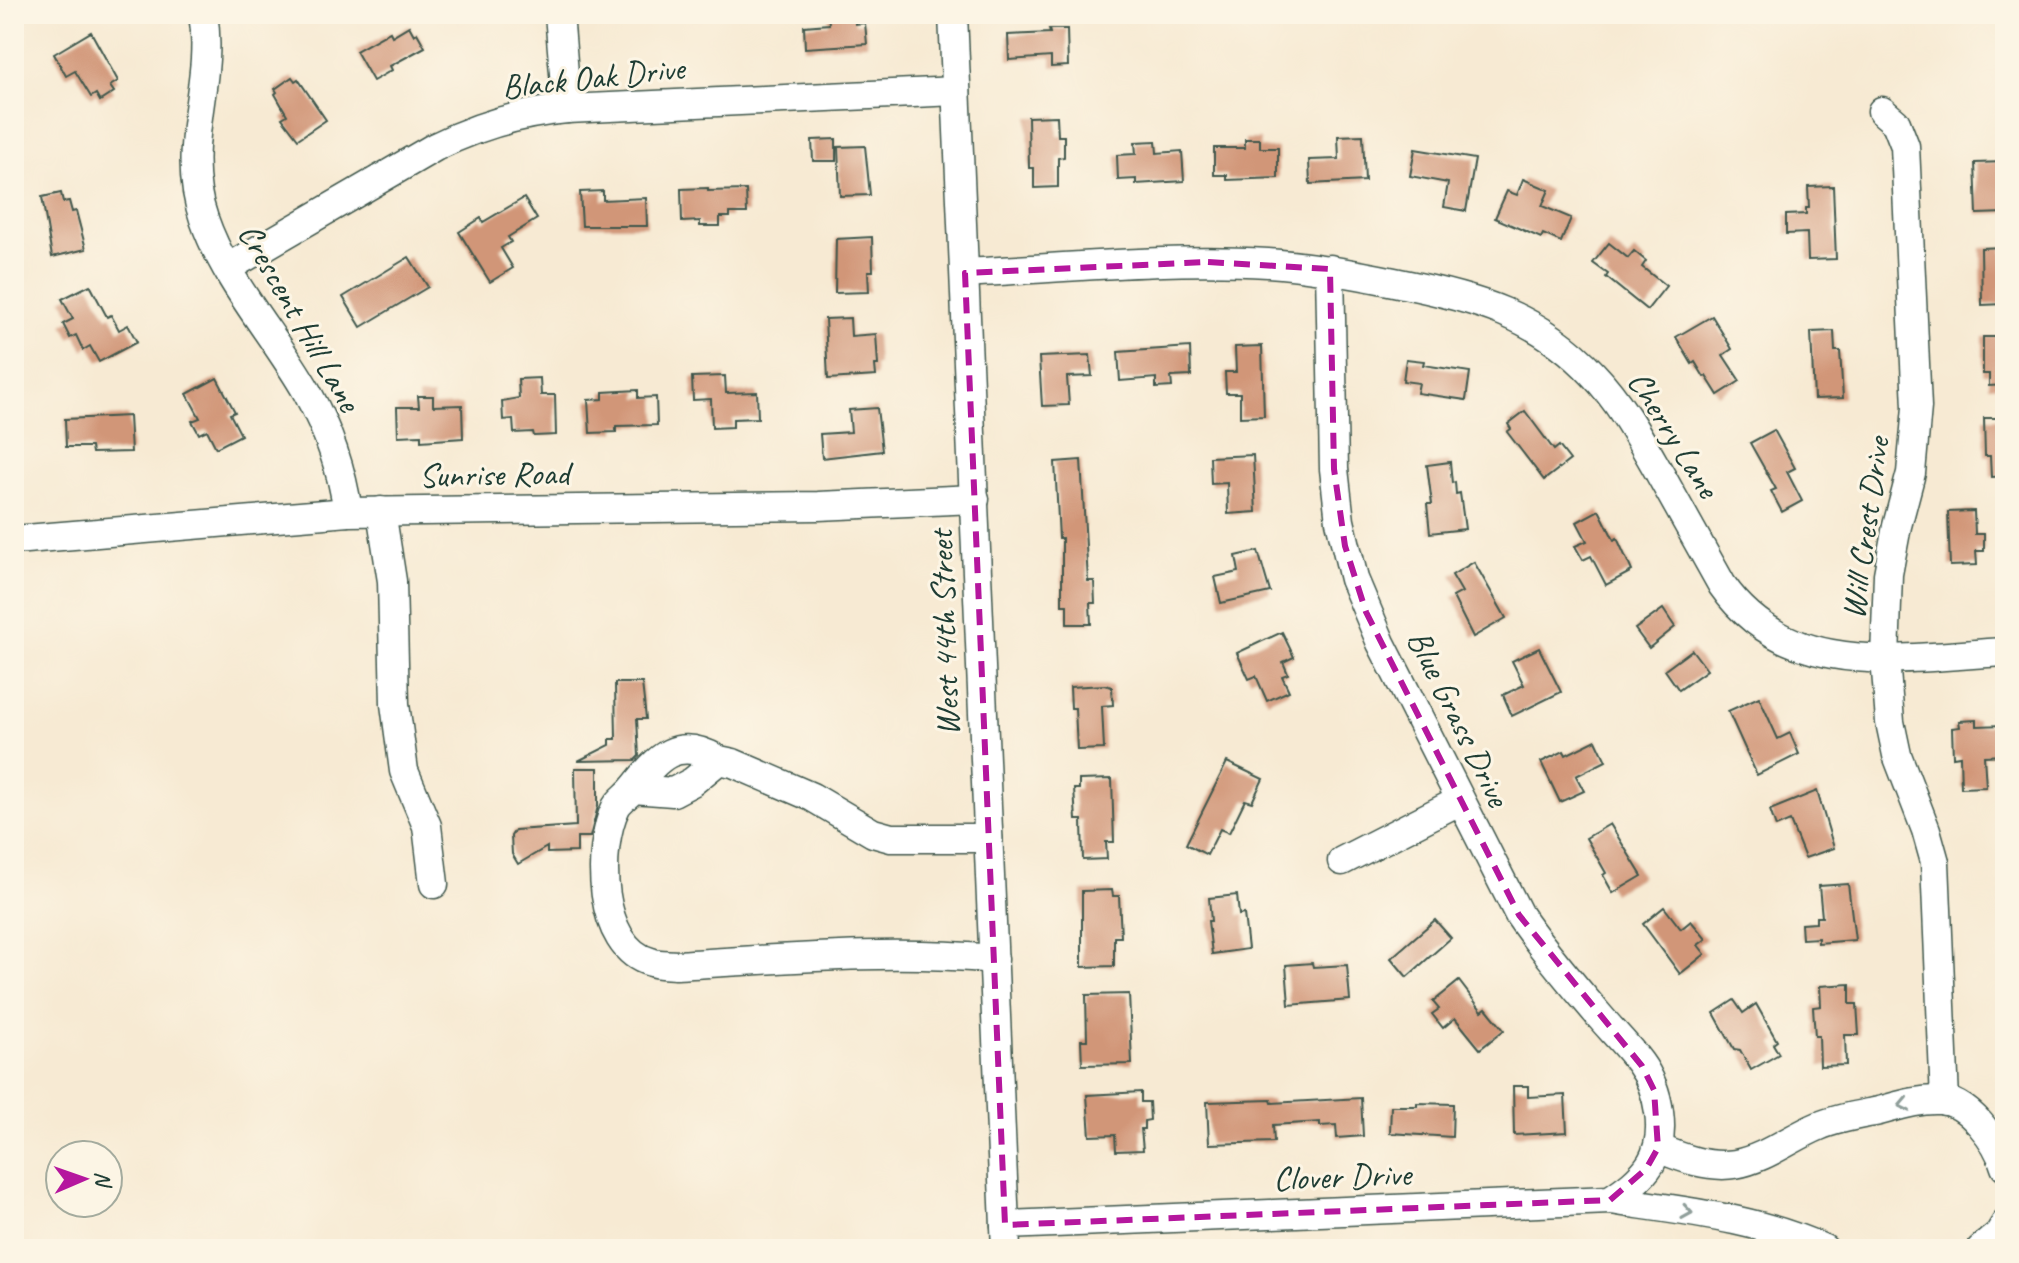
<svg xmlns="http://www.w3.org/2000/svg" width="2019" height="1263" font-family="Caveat,sans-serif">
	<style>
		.building { fill: #d19678 }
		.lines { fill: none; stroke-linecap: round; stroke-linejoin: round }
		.minor-casing { stroke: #3f574c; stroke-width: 31 }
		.minor { stroke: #fff; stroke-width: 28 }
		.oneway { stroke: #8f9e9a }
		.marked { fill: none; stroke: #b5179e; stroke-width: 6; stroke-dasharray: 16 10; stroke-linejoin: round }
		.labels { text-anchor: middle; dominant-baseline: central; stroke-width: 6; stroke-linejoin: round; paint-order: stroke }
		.street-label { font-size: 34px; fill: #1f3d34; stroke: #fcf5e5 }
	</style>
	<rect width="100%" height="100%" fill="#fcf5e5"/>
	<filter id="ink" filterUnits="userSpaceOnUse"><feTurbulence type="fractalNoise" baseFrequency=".0125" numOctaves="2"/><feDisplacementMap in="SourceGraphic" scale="16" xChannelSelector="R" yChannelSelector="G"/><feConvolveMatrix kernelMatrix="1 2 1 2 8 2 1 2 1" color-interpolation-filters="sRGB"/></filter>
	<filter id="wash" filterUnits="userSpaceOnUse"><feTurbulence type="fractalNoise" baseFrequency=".006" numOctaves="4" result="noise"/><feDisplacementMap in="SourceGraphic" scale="32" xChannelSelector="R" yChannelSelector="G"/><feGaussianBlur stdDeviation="1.8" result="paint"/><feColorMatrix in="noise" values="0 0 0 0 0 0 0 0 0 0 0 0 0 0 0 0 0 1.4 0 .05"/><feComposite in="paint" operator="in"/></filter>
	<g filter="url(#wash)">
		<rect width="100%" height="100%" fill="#f7ead3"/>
		<g id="blocks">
			<g class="building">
				<polygon points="828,14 855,14 855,24 865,23 867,44 805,48 804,26 829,24"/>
				<polygon points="409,26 414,35 417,33 425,47 390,66 392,70 373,81 356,51 390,32 392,36"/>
				<polygon points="1049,29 1067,29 1068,66 1051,67 1051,57 1009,60 1008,35 1050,33"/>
				<polygon points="91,32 118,81 110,86 114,92 100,101 96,94 91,97 75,71 66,76 54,54"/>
				<polygon points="292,77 295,81 298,79 326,120 298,139 282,118 287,115 275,94 277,92 275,89"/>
				<polygon points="1057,116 1058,136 1064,136 1064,157 1058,158 1058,187 1034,188 1034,168 1029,168 1028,117"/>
				<polygon points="1363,135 1365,181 1310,184 1309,160 1339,159 1338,136"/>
				<polygon points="836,139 836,161 813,161 812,140"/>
				<polygon points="1245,139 1260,139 1260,148 1278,148 1278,178 1227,180 1227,175 1214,175 1214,148 1245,148"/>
				<polygon points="1156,141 1157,153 1182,151 1184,181 1136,184 1136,179 1118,180 1117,155 1136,154 1135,142"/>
				<polygon points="865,146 870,195 840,196 838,147"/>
				<polygon points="1415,149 1475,159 1466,211 1444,207 1448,183 1410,176"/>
				<polygon points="2005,162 2005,213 1977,214 1975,163"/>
				<polygon points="1523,179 1549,190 1542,206 1571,218 1561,242 1543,234 1541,238 1495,218 1507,191 1517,195"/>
				<polygon points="1833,186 1836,259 1808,260 1807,233 1786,234 1786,215 1806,214 1806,208 1809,208 1808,187"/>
				<polygon points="708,188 708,191 746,190 747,213 730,213 730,217 720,217 720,226 700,226 700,221 682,222 681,189"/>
				<polygon points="603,191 603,200 646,198 647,226 582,226 580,192"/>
				<polygon points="61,193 63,202 69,201 72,212 76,211 86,249 52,257 42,197"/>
				<polygon points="524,198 537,219 508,237 511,242 501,248 513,268 490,282 459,232 481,218 483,222"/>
				<polygon points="872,237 873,271 868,271 869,292 835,293 836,239"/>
				<polygon points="1609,243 1628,258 1634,251 1646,261 1642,267 1666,286 1647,310 1606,277 1608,274 1593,263"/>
				<polygon points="2003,247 2005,304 1982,305 1981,248"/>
				<polygon points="409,257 428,287 361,327 343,297"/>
				<polygon points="90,285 107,317 111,315 119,330 128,325 137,342 99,362 90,346 83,350 76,335 70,338 63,324 73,319 62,299"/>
				<polygon points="1712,316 1732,349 1723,355 1740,381 1718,395 1706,376 1704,377 1695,362 1692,364 1676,337"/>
				<polygon points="850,318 851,336 876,334 878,365 875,365 876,376 828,379 825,319"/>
				<polygon points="1834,331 1835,351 1840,351 1843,398 1814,399 1811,332"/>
				<polygon points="1983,337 2005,337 2005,385 1989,386 1989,374 1983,374"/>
				<polygon points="1262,346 1264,416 1240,417 1240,393 1226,393 1225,372 1236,372 1235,347"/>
				<polygon points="1190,347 1191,376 1171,377 1172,387 1156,388 1156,378 1120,381 1118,352"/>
				<polygon points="1090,355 1092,376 1067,377 1069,405 1042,406 1039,357"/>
				<polygon points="1406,359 1424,361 1423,365 1470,372 1466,400 1417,393 1419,383 1403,381"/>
				<polygon points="725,376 726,393 757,392 758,418 733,419 733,427 712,428 711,399 693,400 692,377"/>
				<polygon points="217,378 235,412 230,414 241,435 216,448 207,430 199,434 192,421 200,418 187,394"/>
				<polygon points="540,378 541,395 555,395 556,435 534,436 533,432 514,433 513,419 503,420 502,401 519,398 518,379"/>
				<polygon points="638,390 638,398 656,397 657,425 616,426 616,432 590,433 588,400 603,399 603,392"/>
				<polygon points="418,396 433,396 433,406 462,405 463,438 421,441 421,435 398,436 397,407 419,407"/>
				<polygon points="877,408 882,451 822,458 820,434 851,432 849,410"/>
				<polygon points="1525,411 1554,450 1559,446 1570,460 1544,480 1507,432 1511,429 1508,424"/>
				<polygon points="129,416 131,452 92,453 91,447 66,447 65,419"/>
				<polygon points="1984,418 2005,418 2005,476 1991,477 1990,456 1985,456"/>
				<polygon points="1774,430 1795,468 1787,472 1802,501 1782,512 1771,491 1776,489 1750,443"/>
				<polygon points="1253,455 1256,512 1228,514 1227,483 1211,484 1210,457"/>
				<polygon points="1081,460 1088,581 1094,581 1095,603 1090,603 1091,624 1067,624 1067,605 1062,605 1062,538 1059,538 1055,462"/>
				<polygon points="1450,462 1452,483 1455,482 1456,494 1460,493 1465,529 1430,533 1427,504 1432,504 1427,465"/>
				<polygon points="1599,510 1614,540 1617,538 1632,571 1606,585 1591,556 1583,560 1575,546 1587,541 1577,522"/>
				<polygon points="1974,511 1975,534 1984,534 1984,551 1976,551 1977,565 1950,566 1948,512"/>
				<polygon points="1258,551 1270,592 1221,603 1215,577 1239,572 1236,556"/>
				<polygon points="1474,562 1506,618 1473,637 1453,597 1462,592 1452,575"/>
				<polygon points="1663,609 1675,627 1649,648 1635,629"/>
				<polygon points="1282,632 1294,657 1283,662 1288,674 1282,676 1289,691 1267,701 1256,676 1249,679 1237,653"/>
				<polygon points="1539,648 1561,692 1512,716 1503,695 1524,685 1512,661"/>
				<polygon points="1692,650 1707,670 1679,690 1665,670"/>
				<polygon points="615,683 642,683 646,719 637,719 639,756 635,760 578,761 610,745 610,739 616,739"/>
				<polygon points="1105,685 1112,687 1113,705 1102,706 1104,749 1077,750 1075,708 1071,708 1070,687"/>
				<polygon points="1759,697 1778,739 1790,733 1799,754 1757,775 1728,711"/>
				<polygon points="1977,720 1977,726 2004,725 2005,755 1984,756 1986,787 1961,788 1960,756 1953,757 1952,728 1960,727 1959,721"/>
				<polygon points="1596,740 1606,761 1576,776 1584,791 1560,802 1541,762 1564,751 1566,755"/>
				<polygon points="1227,762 1263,779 1252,802 1245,800 1229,833 1220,829 1207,855 1186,844"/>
				<polygon points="575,768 598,768 598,806 590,837 577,837 577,852 547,853 547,847 518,864 512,854 511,836 515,830 576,826"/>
				<polygon points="1112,779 1114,842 1106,842 1107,859 1083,860 1082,820 1076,820 1074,789 1079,789 1079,780"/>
				<polygon points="1817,791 1834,848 1805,858 1790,821 1776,827 1770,810"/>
				<polygon points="1610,824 1642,876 1613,893 1603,875 1606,873 1586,838"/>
				<polygon points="1848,884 1855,940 1818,943 1818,938 1802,939 1801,924 1816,923 1816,917 1822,917 1819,886"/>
				<polygon points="1112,890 1113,896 1119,896 1121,937 1114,937 1114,966 1082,967 1082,891"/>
				<polygon points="1237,895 1239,915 1244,914 1248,949 1212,954 1208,921 1211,921 1209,898"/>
				<polygon points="1664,907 1681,929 1691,921 1706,939 1698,945 1705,954 1680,974 1643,924"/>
				<polygon points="1435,920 1451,938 1407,977 1391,958"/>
				<polygon points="1312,963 1313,967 1347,965 1350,1000 1289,1005 1286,965"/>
				<polygon points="1459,981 1482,1011 1486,1008 1504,1030 1480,1049 1455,1018 1443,1028 1432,1014 1439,1009 1433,1002"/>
				<polygon points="1850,984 1850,1004 1857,1004 1859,1035 1845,1035 1846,1065 1820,1066 1819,1036 1815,1036 1813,1007 1821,1006 1820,986"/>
				<polygon points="1129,994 1132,1064 1082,1065 1081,1040 1087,1040 1086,995"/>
				<polygon points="1734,1000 1743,1013 1756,1004 1777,1041 1773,1044 1779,1054 1751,1070 1740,1050 1734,1049 1714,1013"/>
				<polygon points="1513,1086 1528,1086 1528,1097 1565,1095 1567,1132 1514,1135"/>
				<polygon points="1141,1092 1141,1102 1149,1102 1150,1120 1144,1121 1144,1129 1141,1129 1143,1150 1116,1151 1115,1135 1090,1136 1087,1095"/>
				<polygon points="1361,1098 1363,1136 1337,1138 1336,1125 1320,1126 1320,1122 1273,1125 1274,1142 1209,1144 1207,1102 1271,1100 1272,1103"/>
				<polygon points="1417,1103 1453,1104 1452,1137 1390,1133 1391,1106 1417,1106"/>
			</g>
		</g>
	</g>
	<g filter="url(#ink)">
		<use href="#blocks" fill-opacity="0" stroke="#3f574c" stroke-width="2"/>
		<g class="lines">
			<defs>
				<g id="minor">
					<path d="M203 14C215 83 178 145 204 219 226 283 274 334 307 392 327 428 342 470 348 512"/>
					<polyline points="559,14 567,109"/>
					<polyline points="953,14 1006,1249"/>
					<polyline points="1882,111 1896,123 1905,146 1917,407 1911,473 1897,526 1888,574 1885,658 1890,722 1897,755 1926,830 1935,862 1945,1101"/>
					<path d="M227 268 435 147C477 126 520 113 567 109L956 91"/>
					<path d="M965 273C1064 268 1169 257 1268 263 1312 266 1356 274 1399 283 1475 298 1538 315 1593 374 1621 403 1640 439 1660 474 1681 511 1701 548 1722 585 1790 682 1904 657 2005 652"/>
					<polyline points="381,511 392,581 395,704 404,771 427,826 434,884"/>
					<polyline points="14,540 348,512 818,506 975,499"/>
					<path d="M633 789C658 757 677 735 719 760"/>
					<path d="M988 838H891L873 833 812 797 733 763 719 760 692 782 673 792 633 789C628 795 620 800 616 807 596 847 597 948 651 962 658 965 668 964 676 965 782 959 888 949 994 959"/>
					<polyline points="1342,861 1459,801"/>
					<path d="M1658 1148C1682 1158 1708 1168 1735 1164 1765 1159 1792 1137 1819 1126 1838 1118 1859 1115 1879 1111 1898 1106 1919 1099 1939 1100 1968 1100 1998 1142 2005 1167"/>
					<path d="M1610 1200C1683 1211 1757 1218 1824 1249"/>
					<path d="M1005 1225 1610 1200C1625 1190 1641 1179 1651 1163 1668 1134 1659 1089 1640 1063 1627 1045 1610 1029 1596 1012 1569 980 1542 949 1519 915L1381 643 1354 579 1340 521 1334 469 1330 269"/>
					<polyline points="1981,1249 1999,1234 2005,1224"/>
				</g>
			</defs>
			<use href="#minor" class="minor-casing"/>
			<use href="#minor" class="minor"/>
		</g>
		<defs><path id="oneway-chevron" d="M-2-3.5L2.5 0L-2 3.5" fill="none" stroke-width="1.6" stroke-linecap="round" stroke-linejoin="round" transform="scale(2)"/></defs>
		<g class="oneway">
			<use href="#oneway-chevron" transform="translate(1904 1105) rotate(168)"/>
			<use href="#oneway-chevron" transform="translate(1687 1212) rotate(9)"/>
		</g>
	</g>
	<path class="marked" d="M1208 262 1330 269 1334 469 1345 546 1366 612 1519 915 1642 1066 1654 1090 1658 1148 1646 1169 1610 1200 1005 1225 965 273Z"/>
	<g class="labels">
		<g class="street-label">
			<text transform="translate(593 77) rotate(-6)">Black Oak Drive</text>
			<text transform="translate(300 317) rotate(60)">Crescent Hill Lane</text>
			<text transform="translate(1674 434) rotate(58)">Cherry Lane</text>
			<text transform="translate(494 474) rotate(-1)">Sunrise Road</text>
			<text transform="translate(1865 528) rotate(-82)">Will Crest Drive</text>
			<text transform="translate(944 633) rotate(-92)">West 44th Street</text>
			<text transform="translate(1459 718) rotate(64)">Blue Grass Drive</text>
			<text transform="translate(1342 1176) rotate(-2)">Clover Drive</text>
		</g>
	</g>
	<rect width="2019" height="1263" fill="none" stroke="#fcf5e5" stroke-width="48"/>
	<g transform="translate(84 1179) rotate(88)"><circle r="38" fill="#fcf5e5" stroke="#a4ab9e" stroke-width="2"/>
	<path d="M0-6L14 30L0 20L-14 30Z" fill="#b5179e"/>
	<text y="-12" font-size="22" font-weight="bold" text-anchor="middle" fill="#1f3d34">N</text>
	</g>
</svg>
